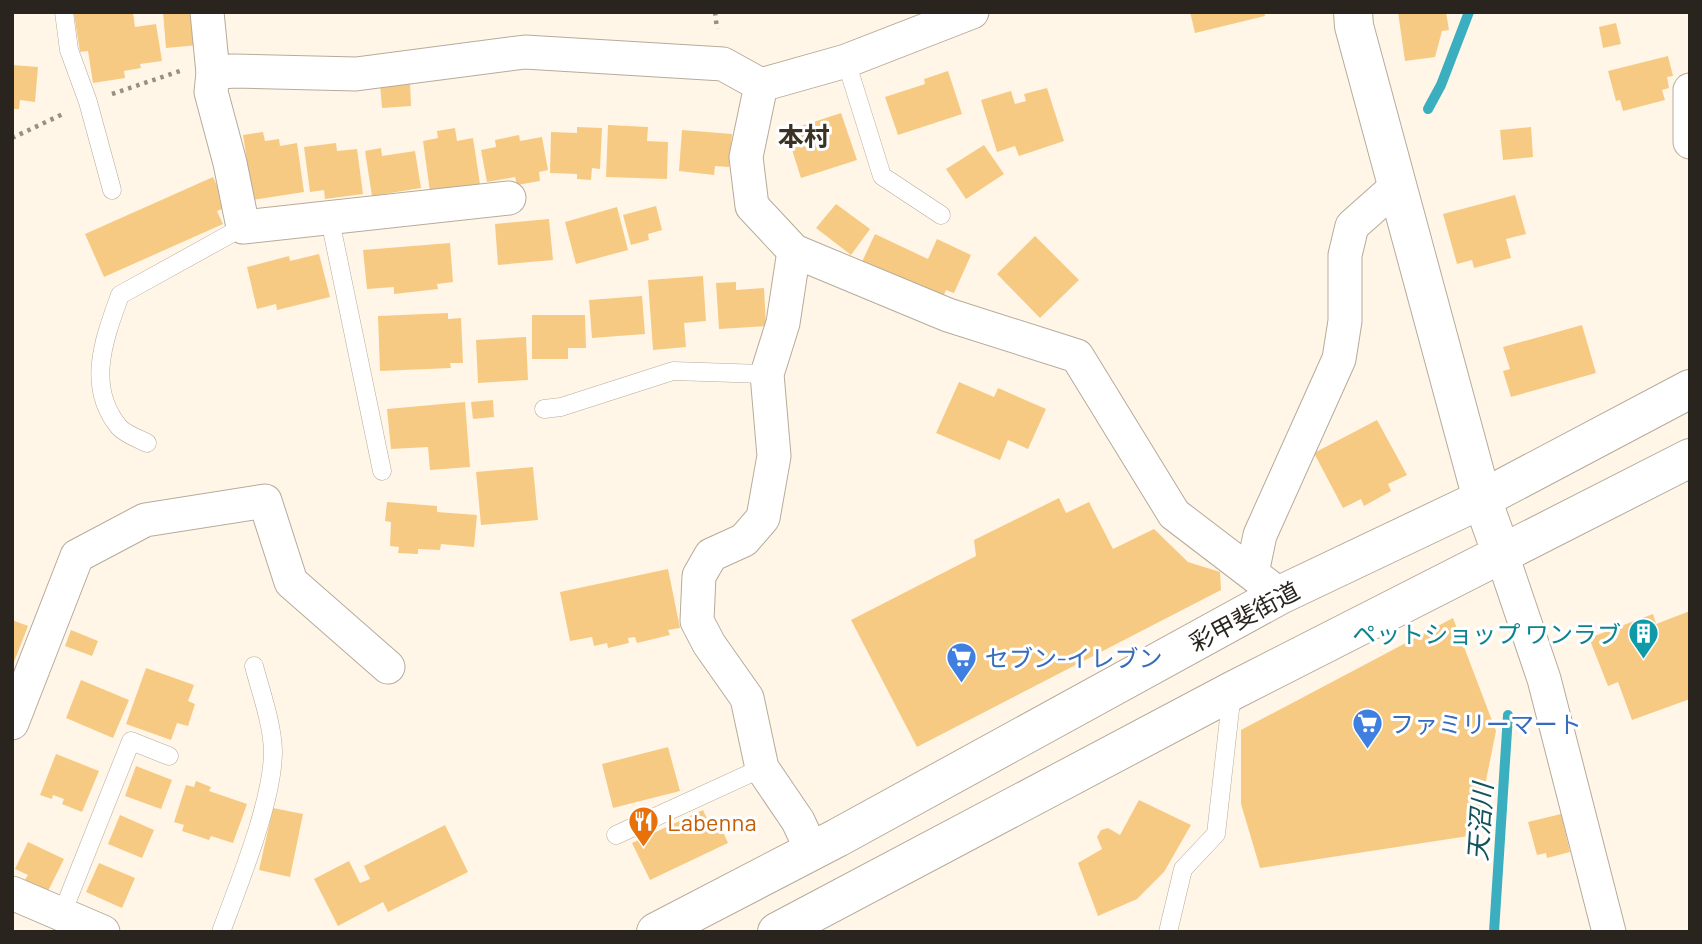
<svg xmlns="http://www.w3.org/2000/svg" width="1702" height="944" font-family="Barlow,'Noto Sans JP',sans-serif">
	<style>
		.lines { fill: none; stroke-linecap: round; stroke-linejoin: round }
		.stream { stroke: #3bafbf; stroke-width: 10 }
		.building { fill: #f7ca83 }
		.service-casing { stroke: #b6ab9b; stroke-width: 19 }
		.minor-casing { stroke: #b6ab9b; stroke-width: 35 }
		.tertiary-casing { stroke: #b6ab9b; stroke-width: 40 }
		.trunk-casing { stroke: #b6ab9b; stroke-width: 40 }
		.path { stroke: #969085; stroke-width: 4.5; stroke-dasharray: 3.5 5; stroke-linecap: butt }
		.service { stroke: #fff; stroke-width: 18 }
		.minor { stroke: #fff; stroke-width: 33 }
		.tertiary { stroke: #fff; stroke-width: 38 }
		.trunk { stroke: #fff; stroke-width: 38 }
		.labels { text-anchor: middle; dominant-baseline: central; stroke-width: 6; stroke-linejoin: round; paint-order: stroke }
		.street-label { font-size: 24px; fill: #29251e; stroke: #fff }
		.culture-label { font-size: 24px; fill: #0d838f; stroke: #fff; text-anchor: end }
		.shop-label { font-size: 24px; fill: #366cbe; stroke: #fff; text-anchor: start }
		.food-label { font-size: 24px; fill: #c56008; stroke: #fff; text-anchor: start }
		.neighbourhood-label { font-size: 26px; font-weight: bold; fill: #3b3225; stroke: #fff }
		.water-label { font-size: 26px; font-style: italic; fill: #12535c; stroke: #fff }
	</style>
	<rect width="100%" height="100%" fill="#fff6e8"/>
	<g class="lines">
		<g class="stream">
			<polyline points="1428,109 1441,85 1469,12"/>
			<polyline points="1494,932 1508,715"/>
		</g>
	</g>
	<g class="building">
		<polygon points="87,12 133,12 135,27 156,24 162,61 140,64 141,68 124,71 125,78 93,83 88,51 80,52 74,14"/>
		<polygon points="163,12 197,12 199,45 166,48"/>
		<polygon points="1190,12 1264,12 1265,16 1195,33"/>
		<polygon points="1398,12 1446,12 1449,30 1442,31 1435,57 1405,61"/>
		<polygon points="1616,23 1621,44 1603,48 1599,27"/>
		<polygon points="1668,56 1673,76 1667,77 1669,88 1662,90 1665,100 1623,111 1620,100 1616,101 1608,71"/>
		<polygon points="12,65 38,67 35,102 20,100 19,109 12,109"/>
		<polygon points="948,71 962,114 898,135 885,97 925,84 924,79"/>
		<polygon points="410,82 411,106 382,108 380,84"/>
		<polygon points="1047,88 1064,141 1019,156 1015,146 997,152 981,100 1011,91 1015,104 1026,101 1024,94"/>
		<polygon points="841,113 857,160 801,178 786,131"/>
		<polygon points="608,125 648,127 647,141 668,142 667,179 606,177"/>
		<polygon points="577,127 602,128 600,169 592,168 591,180 577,179 577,174 550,173 551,132 577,133"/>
		<polygon points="1531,127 1533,157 1503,160 1500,130"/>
		<polygon points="455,128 457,141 473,138 480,184 430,192 423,141 438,138 437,131"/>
		<polygon points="682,130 732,134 729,167 715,166 714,175 679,171"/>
		<polygon points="263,132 265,141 279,139 280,146 297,143 304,192 253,200 243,135"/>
		<polygon points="519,135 520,141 542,137 548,170 539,172 540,181 517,185 515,177 487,182 481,150 496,147 495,140"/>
		<polygon points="336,143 337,151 357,149 363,194 325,199 324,190 310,192 304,147"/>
		<polygon points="984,145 1004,174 966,199 946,169"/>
		<polygon points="381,148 382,156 415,151 421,188 372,196 365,151"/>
		<polygon points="213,177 227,207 217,211 223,224 104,277 85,234"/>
		<polygon points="1515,195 1526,234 1506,239 1511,258 1474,268 1472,260 1457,264 1443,214"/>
		<polygon points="836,204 870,229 851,255 816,228"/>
		<polygon points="656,206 662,230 648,234 649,240 631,245 623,215"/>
		<polygon points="617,207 628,250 576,264 565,222"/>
		<polygon points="549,219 553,260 498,265 495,224"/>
		<polygon points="875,234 928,259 937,239 971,255 954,293 946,290 940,304 860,266"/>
		<polygon points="1035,236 1079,280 1040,318 997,274"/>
		<polygon points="450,243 453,282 437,284 438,289 394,294 394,287 367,289 363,250"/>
		<polygon points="319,254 330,297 277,310 276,304 257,309 247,267 289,256 290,261"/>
		<polygon points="703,276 706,321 684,323 686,347 653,350 648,280"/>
		<polygon points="736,282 736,290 764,288 766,326 719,329 716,283"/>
		<polygon points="642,296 645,334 592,338 589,300"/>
		<polygon points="448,313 448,319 461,318 463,363 450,363 451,368 380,371 378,316"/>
		<polygon points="532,315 585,315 586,348 568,348 568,359 532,359"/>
		<polygon points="1582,325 1596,373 1511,397 1503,371 1510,369 1503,347"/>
		<polygon points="526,337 528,380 478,383 476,340"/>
		<polygon points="959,382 994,397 998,388 1046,409 1028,449 1008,440 1000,460 936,433"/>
		<polygon points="493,400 494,417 473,419 471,402"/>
		<polygon points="465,402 470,467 430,470 428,447 391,449 387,409"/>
		<polygon points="1377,420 1407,475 1388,484 1391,491 1364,506 1361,499 1343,508 1314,453"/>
		<polygon points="533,467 538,520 481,525 476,472"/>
		<polygon points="1059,498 1066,513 1089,502 1113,549 1154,529 1188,562 1220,572 1221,590 917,747 851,620 976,556 974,540"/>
		<polygon points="387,502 437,506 437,512 477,515 474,547 441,544 440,550 418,549 418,554 398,553 399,547 390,546 391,522 385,521"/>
		<polygon points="668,569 680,628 668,630 670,635 637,643 635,637 628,638 629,643 608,648 607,643 594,646 592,637 570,641 560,592"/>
		<polygon points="1690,611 1690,699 1632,720 1618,682 1608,686 1589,638 1653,614 1656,624"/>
		<polygon points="1453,618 1496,731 1475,835 1260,868 1241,804 1241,730"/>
		<polygon points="12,620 28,626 12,667"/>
		<polygon points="71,630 98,641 92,656 65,646"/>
		<polygon points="146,668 194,685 188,701 195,704 188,726 177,723 171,740 126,724"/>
		<polygon points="81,680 129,700 113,738 66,718"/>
		<polygon points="668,747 680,791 613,808 602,764"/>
		<polygon points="56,754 99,771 82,812 62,804 64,799 53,795 52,799 40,795"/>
		<polygon points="136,766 172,780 161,809 125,796"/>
		<polygon points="196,781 211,787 209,791 247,804 233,843 211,836 209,840 182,831 184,825 174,822 186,785 194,787"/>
		<polygon points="1139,800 1191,825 1164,872 1137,899 1098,916 1078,863 1102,849 1097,837 1101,830 1108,828 1120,835"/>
		<polygon points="273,808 303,814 290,877 259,870"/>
		<polygon points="703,810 712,829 720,825 728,843 650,880 632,843"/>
		<polygon points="1561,814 1570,852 1547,858 1546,853 1537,855 1528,822"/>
		<polygon points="120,815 154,830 142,858 108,844"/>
		<polygon points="445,825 468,872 388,912 383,902 338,926 314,879 349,861 360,883 370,879 364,866"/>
		<polygon points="28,842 64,859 47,893 24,881 28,875 15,869"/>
		<polygon points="99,863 135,878 122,908 86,892"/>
	</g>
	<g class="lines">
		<defs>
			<g id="service">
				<polyline points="64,12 69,50 88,102 112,190"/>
				<polyline points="846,61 882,176 941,215"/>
				<polyline points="330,220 382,471"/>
				<polyline points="544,409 561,407 673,371 767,374"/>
				<path d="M147 443C139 439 125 434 119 427 85 386 105 337 120 295L243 227"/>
				<polyline points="616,835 762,768"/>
				<polyline points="61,916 131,741 169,756"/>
				<path d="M221 932C239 883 273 801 273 751 272 722 261 693 254 666"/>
				<polyline points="1168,932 1183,869 1216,834 1232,692"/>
			</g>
			<g id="minor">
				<polyline points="207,12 213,73 233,71 356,74 525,52 723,64 761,85 746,157 752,206 794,251 948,315 1077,356 1174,514 1280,595"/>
				<polyline points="213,73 211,92 230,163 243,227 509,198"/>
				<polyline points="761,85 846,61 972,12"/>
				<polyline points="1690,90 1690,142"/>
				<polyline points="794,251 783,323 767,374 774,456 763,518 744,540 711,555 699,576 697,621 709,644 747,698 762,768 798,821 812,851"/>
				<polyline points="1502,555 1544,679 1609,932"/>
				<polyline points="1252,573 1260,535 1339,359 1345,321 1345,255 1352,226 1397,186"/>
				<polyline points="12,723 77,556 145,520 265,501 291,582 388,667"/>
				<polyline points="12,893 103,932"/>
			</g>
			<polyline id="tertiary" points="1353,12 1354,26 1482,499 1502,555"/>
			<g id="trunk">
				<polyline points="656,932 837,838 1280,595 1482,499 1690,389"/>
				<polyline points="777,932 1232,691 1690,458"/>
			</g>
		</defs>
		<use href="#service" class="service-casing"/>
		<use href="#minor" class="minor-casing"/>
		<use href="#tertiary" class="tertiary-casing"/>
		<use href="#trunk" class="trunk-casing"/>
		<g class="path">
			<polyline points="715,12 717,29"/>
			<polyline points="112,94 180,71"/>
			<polyline points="12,138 65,113"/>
		</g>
		<use href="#service" class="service"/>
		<use href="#minor" class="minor"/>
		<use href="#tertiary" class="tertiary"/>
		<use href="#trunk" class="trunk"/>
	</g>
	<defs>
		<symbol id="building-pin" viewBox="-11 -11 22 30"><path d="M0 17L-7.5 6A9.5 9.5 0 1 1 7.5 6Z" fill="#0f9aa8" stroke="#fff"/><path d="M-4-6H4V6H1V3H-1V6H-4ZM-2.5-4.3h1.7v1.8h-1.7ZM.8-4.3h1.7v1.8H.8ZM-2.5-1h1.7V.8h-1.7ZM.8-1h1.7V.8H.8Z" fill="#fff"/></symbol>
		<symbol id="supermarket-pin" viewBox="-11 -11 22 30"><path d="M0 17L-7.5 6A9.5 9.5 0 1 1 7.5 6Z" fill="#3f7fe0" stroke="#fff"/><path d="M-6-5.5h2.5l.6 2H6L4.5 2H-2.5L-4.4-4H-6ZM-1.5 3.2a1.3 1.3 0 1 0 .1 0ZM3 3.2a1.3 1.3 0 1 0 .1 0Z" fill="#fff"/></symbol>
		<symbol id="restaurant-pin" viewBox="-11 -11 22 30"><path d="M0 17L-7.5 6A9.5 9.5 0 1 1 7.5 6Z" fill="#e8710a" stroke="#fff"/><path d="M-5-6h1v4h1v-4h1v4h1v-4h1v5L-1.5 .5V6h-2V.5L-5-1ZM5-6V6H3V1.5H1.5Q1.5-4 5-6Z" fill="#fff"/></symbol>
	</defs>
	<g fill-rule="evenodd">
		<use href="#building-pin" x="1626" y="616" width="35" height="47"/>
		<use href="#supermarket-pin" x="944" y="640" width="35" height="47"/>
		<use href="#supermarket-pin" x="1350" y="706" width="35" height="47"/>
		<use href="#restaurant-pin" x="626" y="804" width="35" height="47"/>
	</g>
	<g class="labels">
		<g class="street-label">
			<text transform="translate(1244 616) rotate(-28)">彩甲斐街道</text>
		</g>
		<g class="culture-label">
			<text x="1621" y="633">ペットショップ ワンラブ</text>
		</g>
		<g class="shop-label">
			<text x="985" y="657">セブン-イレブン</text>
			<text x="1390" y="723">ファミリーマート</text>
		</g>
		<g class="food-label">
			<text x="667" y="821">Labenna</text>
		</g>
		<g class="neighbourhood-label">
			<text x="804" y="135">本村</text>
		</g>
		<g class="water-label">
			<text transform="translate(1479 822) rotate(-86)">天沼川</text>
		</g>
	</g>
	<rect width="1702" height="944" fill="none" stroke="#29251e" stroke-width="28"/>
</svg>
